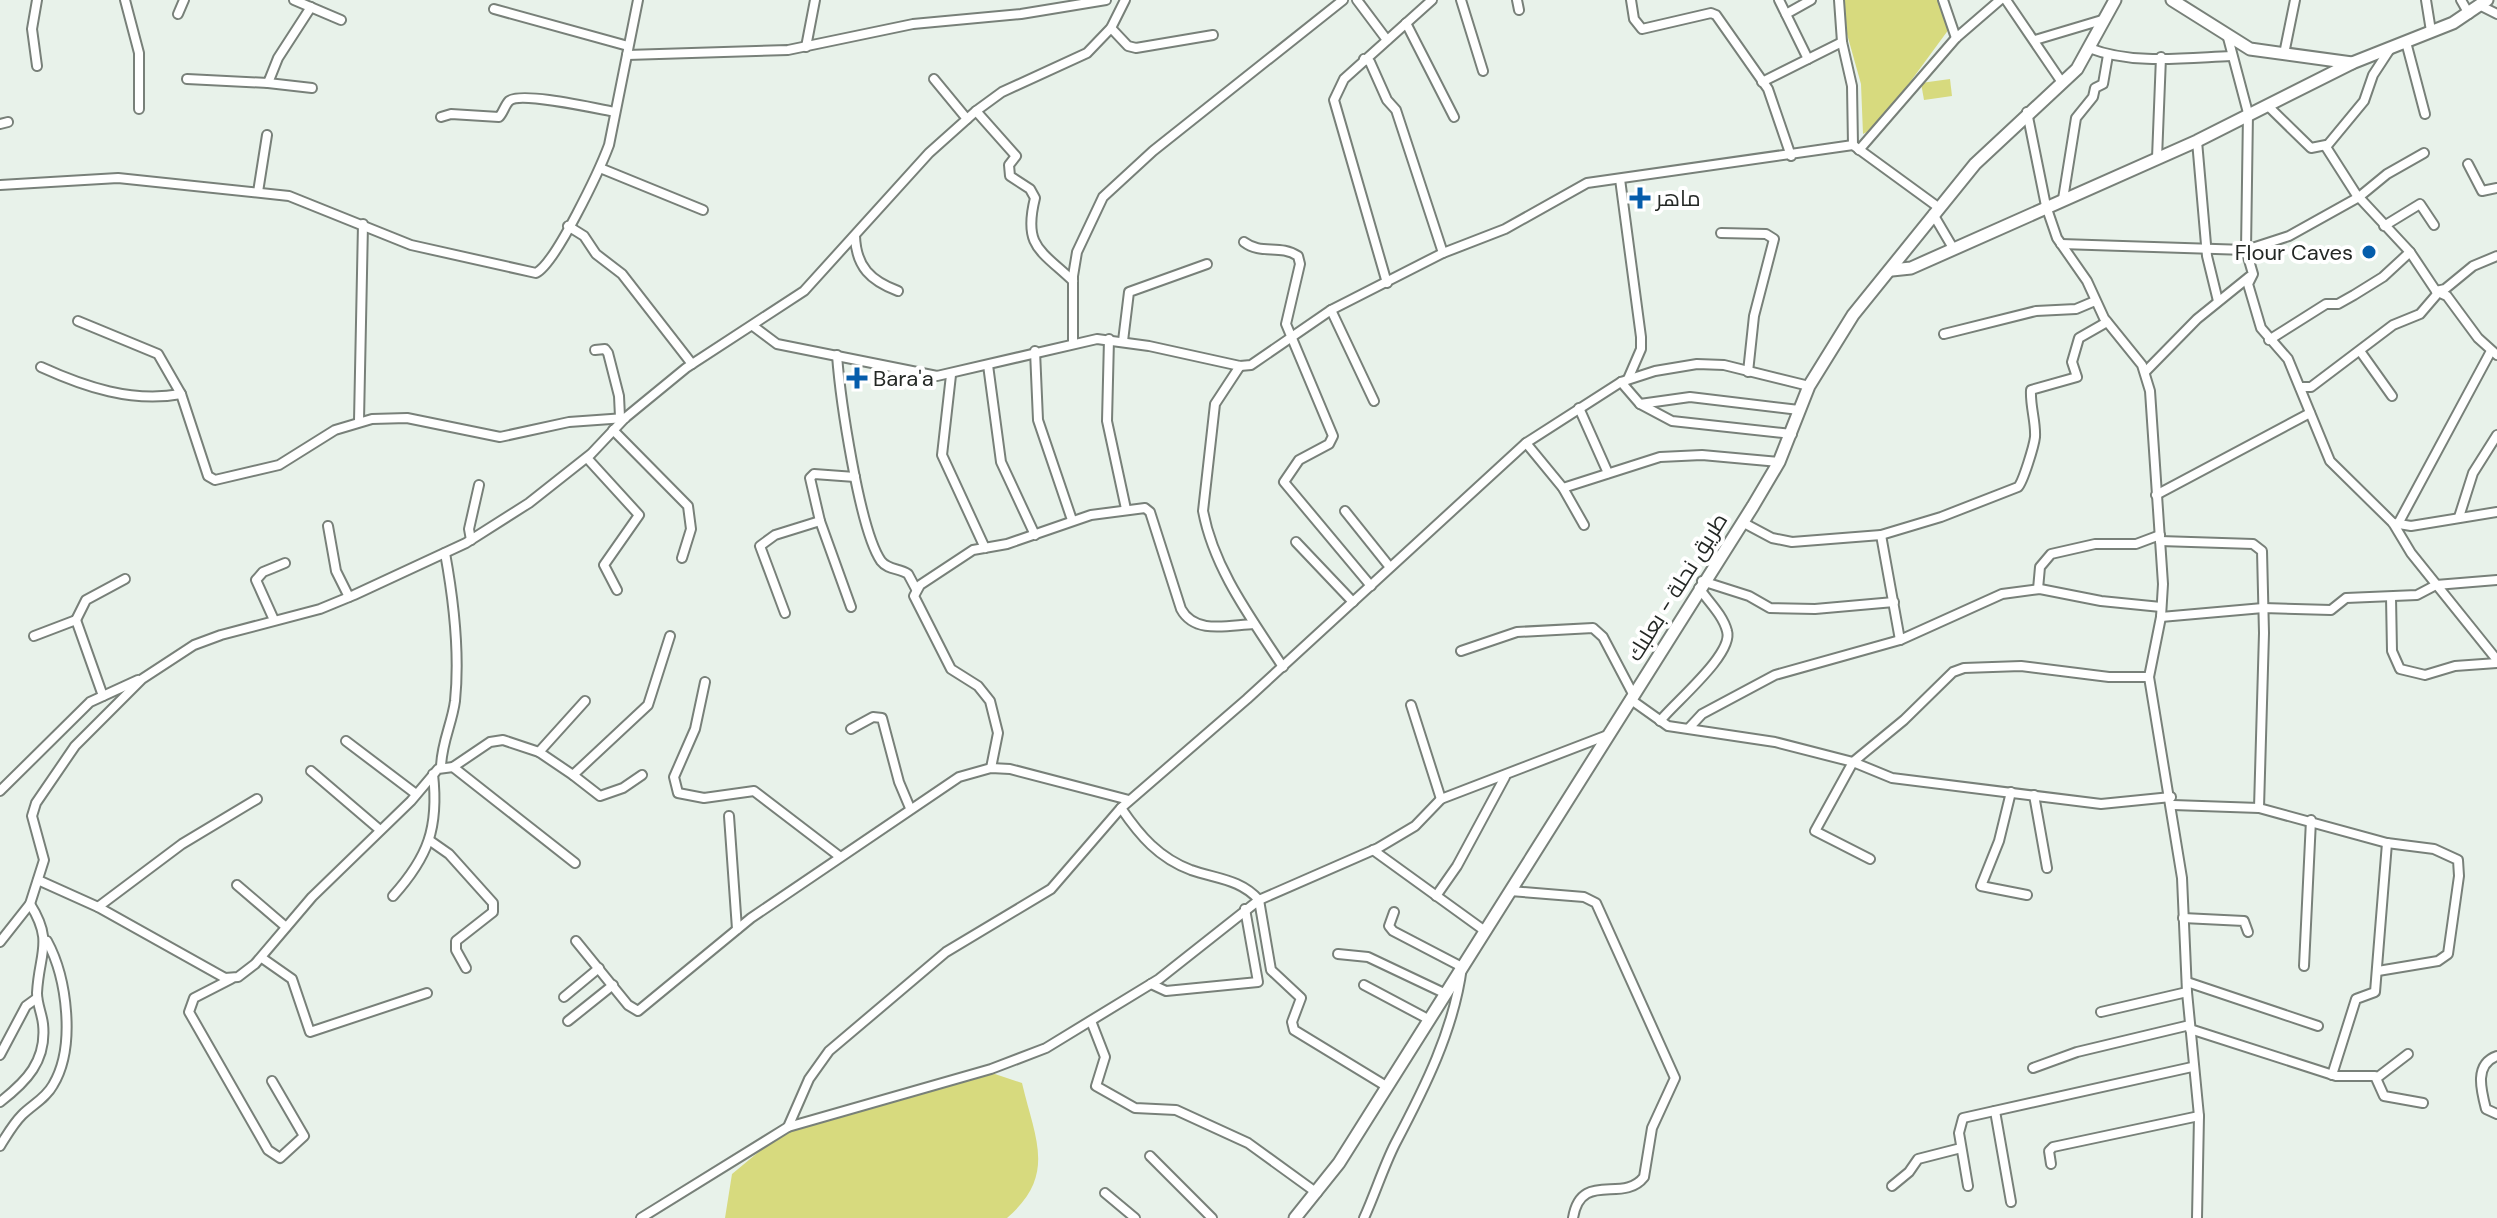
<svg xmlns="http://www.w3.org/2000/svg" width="2497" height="1218" font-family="'DM Sans',Cairo,sans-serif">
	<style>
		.green { fill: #d7da7e }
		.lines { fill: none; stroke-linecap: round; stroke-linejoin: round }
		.street-casing { stroke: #788079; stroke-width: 12 }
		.secondary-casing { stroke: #788079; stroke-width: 15 }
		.street { stroke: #fff; stroke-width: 8 }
		.secondary { stroke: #fff; stroke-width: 11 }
		.poi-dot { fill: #055dab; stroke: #fff; stroke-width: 3 }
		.labels { text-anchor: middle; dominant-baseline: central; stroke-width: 8; stroke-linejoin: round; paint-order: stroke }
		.poi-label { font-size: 22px; fill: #242825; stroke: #fff; text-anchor: start }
		.street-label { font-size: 22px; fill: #242825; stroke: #fff }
	</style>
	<rect width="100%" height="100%" fill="#e8f2ea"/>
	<g class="green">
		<polygon points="1844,0 1938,0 1949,29 1877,127 1863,134 1861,84 1847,34"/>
		<polygon points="1950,79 1952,96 1924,100 1921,83"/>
		<path d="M983 1070 1022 1083C1035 1139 1057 1175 1007 1218H725L732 1174 779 1135Z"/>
	</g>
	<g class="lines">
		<defs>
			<g id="street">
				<polyline points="125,0 139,53 139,109"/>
				<polyline points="294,0 341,20"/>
				<polyline points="1357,0 1387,40"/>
				<polyline points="1461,0 1483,71"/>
				<polyline points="1517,0 1519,10"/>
				<polyline points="1631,0 1634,19 1642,29 1711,13 1716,15 1768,89 1791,156"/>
				<polyline points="1779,0 1808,59"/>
				<polyline points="1839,0 1842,42 1852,86 1853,145 1938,207"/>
				<polyline points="1943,0 1956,38"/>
				<polyline points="2006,0 2061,81"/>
				<polyline points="2426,0 2431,31"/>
				<polyline points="2461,0 2469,14"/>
				<polyline points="2481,6 2497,14"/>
				<polyline points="494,9 628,46"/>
				<polyline points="178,14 184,0"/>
				<polyline points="1786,14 1811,0"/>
				<polyline points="1406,23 1454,117"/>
				<polyline points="1111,28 1128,46 1136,48 1213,35"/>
				<polyline points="2227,34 2248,113 2246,250 2253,274 2248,284 2261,328 2288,359 2330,461 2393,523 2411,553 2497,660"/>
				<polyline points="2035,40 2102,20"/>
				<polyline points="2406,42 2425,114"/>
				<polyline points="806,47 815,0"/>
				<path d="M2089 48C2132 65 2185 58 2231 56"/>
				<polyline points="2390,49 2373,75 2364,101 2326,147 2356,194 2410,252 2436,291 2447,296 2478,338 2497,355"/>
				<polyline points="2284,54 2295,0"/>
				<polyline points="627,55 788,50 913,24 1021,14 1106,0"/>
				<polyline points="1364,59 1370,62 1387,100 1396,110 1443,253"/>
				<polyline points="37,66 32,29 37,0"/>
				<polyline points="187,79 268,83 278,58 311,7"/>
				<polyline points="934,79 967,119"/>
				<polyline points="1762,82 1842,42"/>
				<polyline points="268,83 312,88"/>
				<polyline points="2267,105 2311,148 2326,145"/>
				<path d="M976 111 1016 156 1009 165 1010 176 1030 189 1035 198C1023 246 1040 250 1073 281"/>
				<polyline points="2027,112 2046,206 2057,238 2087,281 2104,318 2142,365 2150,391 2163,584 2161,617 2149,677 2182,878 2187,992 2199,1116 2197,1218"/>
				<path d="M441 117 451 114 499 117C503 113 505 105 509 101 520 91 598 109 615 112"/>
				<polyline points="0,124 8,122"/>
				<polyline points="2197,141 2207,256 2218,301"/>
				<polyline points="1859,150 1956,38 2000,0"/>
				<polyline points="2157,158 2161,57"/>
				<polyline points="2468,164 2482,191 2497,188"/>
				<polyline points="600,168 703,210"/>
				<polyline points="1620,179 1641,337 1641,349 1628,379"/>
				<path d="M0 185 118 178 289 196 411 245 536 273C556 263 600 169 609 145L638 0"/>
				<polyline points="258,192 267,135"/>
				<polyline points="2063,199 2076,118 2093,97 2095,88 2103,84 2108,55"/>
				<polyline points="1933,214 1953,248"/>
				<polyline points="568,226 584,236 596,254 622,274 692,364"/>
				<polyline points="2384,226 2420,204 2434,225"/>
				<polyline points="1721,233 1766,234 1774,239 1754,316 1748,372"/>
				<path d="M855 236C856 267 871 281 898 291"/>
				<path d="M1244 242C1261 255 1280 244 1298 256L1300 264 1286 324 1333 436 1329 444 1299 460 1284 482 1371 586"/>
				<polyline points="2061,244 2246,250 2289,236 2359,197 2387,174 2424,153"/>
				<polyline points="1387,283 1334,100 1344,79 1432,0"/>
				<polyline points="2436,291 2445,289 2473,266 2497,256"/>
				<polyline points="1331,310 1374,401"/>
				<polyline points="78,321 158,354 181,394"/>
				<polyline points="753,326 777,344 937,376 1097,339 1149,346 1240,366 1251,365 1331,310 1443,253 1505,229 1587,183 1853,145"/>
				<polyline points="1944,334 2036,311 2076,309 2095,301"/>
				<polyline points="1109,339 1107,421 1126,509"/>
				<polyline points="2269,340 2326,304 2338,304 2354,295 2383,277 2410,252"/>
				<polyline points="1073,341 1073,276 1077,252 1103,197 1153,151 1343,0"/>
				<polyline points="1123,341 1129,292 1207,264"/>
				<polyline points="595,350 605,349 608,353 619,396 620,417"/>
				<polyline points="1035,351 1038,420 1072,520"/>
				<polyline points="2360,351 2392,396"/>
				<path d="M837 355C840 396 859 529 881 561 888 570 899 568 908 574L916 589"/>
				<polyline points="988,365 1001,462 1035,535"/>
				<path d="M1240 366 1215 404 1203 511C1214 569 1251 618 1283 667"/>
				<path d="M41 367C85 387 132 403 181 394L208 476 215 480 279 465 335 430 372 419 407 418 500 437 569 422 625 418"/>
				<polyline points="2145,372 2197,319 2249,277"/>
				<polyline points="951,375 942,455 985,548"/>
				<polyline points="1621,382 1640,404 1672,421 1792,434"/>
				<polyline points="2300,387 2311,387 2393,325 2420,314 2438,293"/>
				<polyline points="1640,404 1690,397 1799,410"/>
				<polyline points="1579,408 1608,473"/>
				<polyline points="359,421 363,224"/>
				<polyline points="613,430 688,506 691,529 682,558"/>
				<polyline points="1526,443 1563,488 1584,525"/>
				<polyline points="587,458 639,515 604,565 617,590"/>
				<polyline points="1563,488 1660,457 1702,455 1779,462"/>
				<polyline points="2156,495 2310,413"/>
				<polyline points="1345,511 1389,566"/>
				<polyline points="2459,517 2473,473 2497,435"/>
				<path d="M1742 522 1772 538 1792 542 1881 535 1941 517 2018 487C2023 482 2034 446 2035 437 2036 422 2030 406 2031 390L2077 377 2072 362 2079 338 2107 322"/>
				<polyline points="2399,522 2491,351"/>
				<polyline points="2393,523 2411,526 2497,512"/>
				<polyline points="328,526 336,571 349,597"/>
				<polyline points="1881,535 1900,640"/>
				<polyline points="471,540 469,529 479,485"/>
				<polyline points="2160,541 2253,544 2262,551 2264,633 2259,808"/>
				<polyline points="1296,542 1353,602"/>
				<polyline points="1702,581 1749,596 1770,608 1815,609 1894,602"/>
				<polyline points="2038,589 2040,567 2051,554 2095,544 2136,544 2160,535"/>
				<polyline points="2391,597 2392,651 2400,669 2425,675 2455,666 2497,663"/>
				<polyline points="851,607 820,521 810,478 814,474 855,477"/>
				<polyline points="785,613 760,546 775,535 820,521"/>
				<polyline points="2161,617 2263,608 2331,610 2346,598 2417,595 2436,585 2497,580"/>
				<polyline points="76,620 86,600 125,579"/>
				<polyline points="274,620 256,580 263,572 285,563"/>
				<polyline points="34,636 76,620 103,696"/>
				<polyline points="1461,651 1517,632 1593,628 1603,637 1633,694"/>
				<polyline points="705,682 695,729 674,777 678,793 704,798 754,791 839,856"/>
				<polyline points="1630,699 1668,726 1775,742 1853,762 1892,778 2101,804 2171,797"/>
				<polyline points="1411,705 1441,799"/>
				<path d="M1660 721C1674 703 1734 654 1727 631 1723 615 1708 601 1699 588"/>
				<polyline points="1689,728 1702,714 1775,675 1900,640 2002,594 2040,589 2101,601 2161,607"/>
				<polyline points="851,729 873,717 882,718 899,782 910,808"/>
				<path d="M1605 736 1441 799 1415 826 1378 848 1259 900C1240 879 1217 879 1191 870 1159 858 1140 836 1121 808L1247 699 1526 443 1621 382 1655 371 1697 364 1724 365 1809 386"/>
				<polyline points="346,741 416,794"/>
				<polyline points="539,752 585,701"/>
				<polyline points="453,767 575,863"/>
				<path d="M441 768C441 744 452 724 455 701 460 652 454 602 445 553"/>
				<path d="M991 768 998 733 990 701 978 686 951 669 914 596 920 585 973 550 1007 544 1091 515 1145 508 1150 512 1181 609C1195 635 1229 625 1254 624"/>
				<polyline points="311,771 380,830"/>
				<polyline points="573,775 600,796 623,788 642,775"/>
				<polyline points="0,791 90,702 138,680"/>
				<polyline points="2011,792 1999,841 1981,886 2027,895"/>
				<polyline points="2034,795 2047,868"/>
				<polyline points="2173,805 2259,808 2387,843 2434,849 2458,860 2459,876 2448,954 2438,961 2378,971"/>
				<polyline points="729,816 737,929"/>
				<polyline points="429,840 449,854 493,903 493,912 456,941 456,950 466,968"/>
				<polyline points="1373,850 1485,931"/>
				<polyline points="1870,859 1815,831 1853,762 1904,720 1953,672 1964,668 2021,666 2109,677 2149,677"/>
				<polyline points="38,880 98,907 225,978 238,977 255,964 312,897 411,801 438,769 453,767 490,742 503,740 539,752 573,775 648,705 670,636"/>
				<polyline points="237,885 286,927"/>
				<path d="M1510 891 1584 897 1596 903 1675 1078 1652 1128 1644 1177C1623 1204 1581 1170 1573 1218"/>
				<path d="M393 896C428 857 439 828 433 774"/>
				<polyline points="1436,896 1457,866 1505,777"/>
				<polyline points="98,907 182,844 257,799"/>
				<polyline points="2183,918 2244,921 2248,932"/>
				<polyline points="576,941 628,1005 638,1011 751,918 959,777 991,768 1010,769 1129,800"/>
				<polyline points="0,942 30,904 44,860 32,816 36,803 75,746 142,679 194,645 221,635 320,609 354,595 466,543 529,503 591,454 625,418 686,368 804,291 929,153 976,111 1002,92 1087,53 1111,28 1125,0"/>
				<polyline points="1338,954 1368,957 1444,993"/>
				<polyline points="262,958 292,979 310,1032 427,993"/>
				<polyline points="2304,966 2311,820"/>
				<polyline points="231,979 194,998 189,1012 268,1150 280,1158 304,1136 272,1081"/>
				<polyline points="2187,982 2318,1026"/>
				<polyline points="1151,984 1166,991 1258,982 1245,909"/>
				<polyline points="1364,985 1428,1019"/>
				<polyline points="564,997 599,968"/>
				<polyline points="2101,1012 2187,992"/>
				<polyline points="568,1021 613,985"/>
				<polyline points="1091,1021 1105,1057 1096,1086 1135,1108 1176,1110 1248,1143 1317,1193"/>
				<polyline points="2190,1029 2336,1076 2375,1076 2384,1096 2423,1103"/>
				<polyline points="0,1055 26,1006 37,998"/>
				<path d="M2497 1056C2474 1064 2481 1090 2486 1109L2497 1114"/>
				<polyline points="2033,1068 2077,1052 2190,1025"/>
				<polyline points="2332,1075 2356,999 2375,992 2387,843"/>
				<polyline points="2378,1077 2408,1054"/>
				<path d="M0 1102C26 1082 47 1061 43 1024 42 1014 37 1004 37 993 39 953 54 942 30 904"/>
				<polyline points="1995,1111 2011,1202"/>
				<polyline points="788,1127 991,1069 1046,1048 1159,979 1259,900 1271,970 1301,998 1292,1022 1294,1030 1386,1086"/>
				<path d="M0 1146C7 1135 13 1124 22 1115 32 1105 46 1098 53 1085 76 1047 67 978 47 941"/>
				<polyline points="1150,1156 1212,1218"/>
				<polyline points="2051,1164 2049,1151 2053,1147 2199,1116"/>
				<polyline points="1892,1186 1909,1172 1918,1159 1961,1148"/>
				<polyline points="1968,1186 1959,1133 1963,1118 2192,1067"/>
				<polyline points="1105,1193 1135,1218"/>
				<polyline points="641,1218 788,1127 809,1079 829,1051 946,952 1051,889 1121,808"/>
				<path d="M1364 1218C1375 1194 1383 1168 1395 1144 1424 1089 1454 1030 1462 967L1393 931 1389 926 1394 912"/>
			</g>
			<g id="secondary">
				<polyline points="2172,0 2250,49 2352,63 2453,23 2487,0"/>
				<polyline points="1892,270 1911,268 2197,141 2352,63"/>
				<polyline points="1295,1218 1339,1163 1753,506 1779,462 1809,386 1853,315 1975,164 2077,69 2115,0"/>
			</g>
		</defs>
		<use href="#street" class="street-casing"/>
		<use href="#secondary" class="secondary-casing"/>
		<use href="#street" class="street"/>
		<use href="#secondary" class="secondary"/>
	</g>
	<g class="poi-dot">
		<path d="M1636 186h8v8h8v8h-8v8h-8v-8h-8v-8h8z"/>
		<circle cx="2369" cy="252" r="8"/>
		<path d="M853 366h8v8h8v8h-8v8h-8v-8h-8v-8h8z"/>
	</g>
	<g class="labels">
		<g class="poi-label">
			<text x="1656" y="198">ماهر</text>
			<text x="2353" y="252" text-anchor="end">Flour Caves</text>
			<text x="873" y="378">Bara'a</text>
		</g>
		<g class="street-label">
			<text transform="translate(1677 587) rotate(-58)">طريق نحلة - بعلبك</text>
		</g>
	</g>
</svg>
